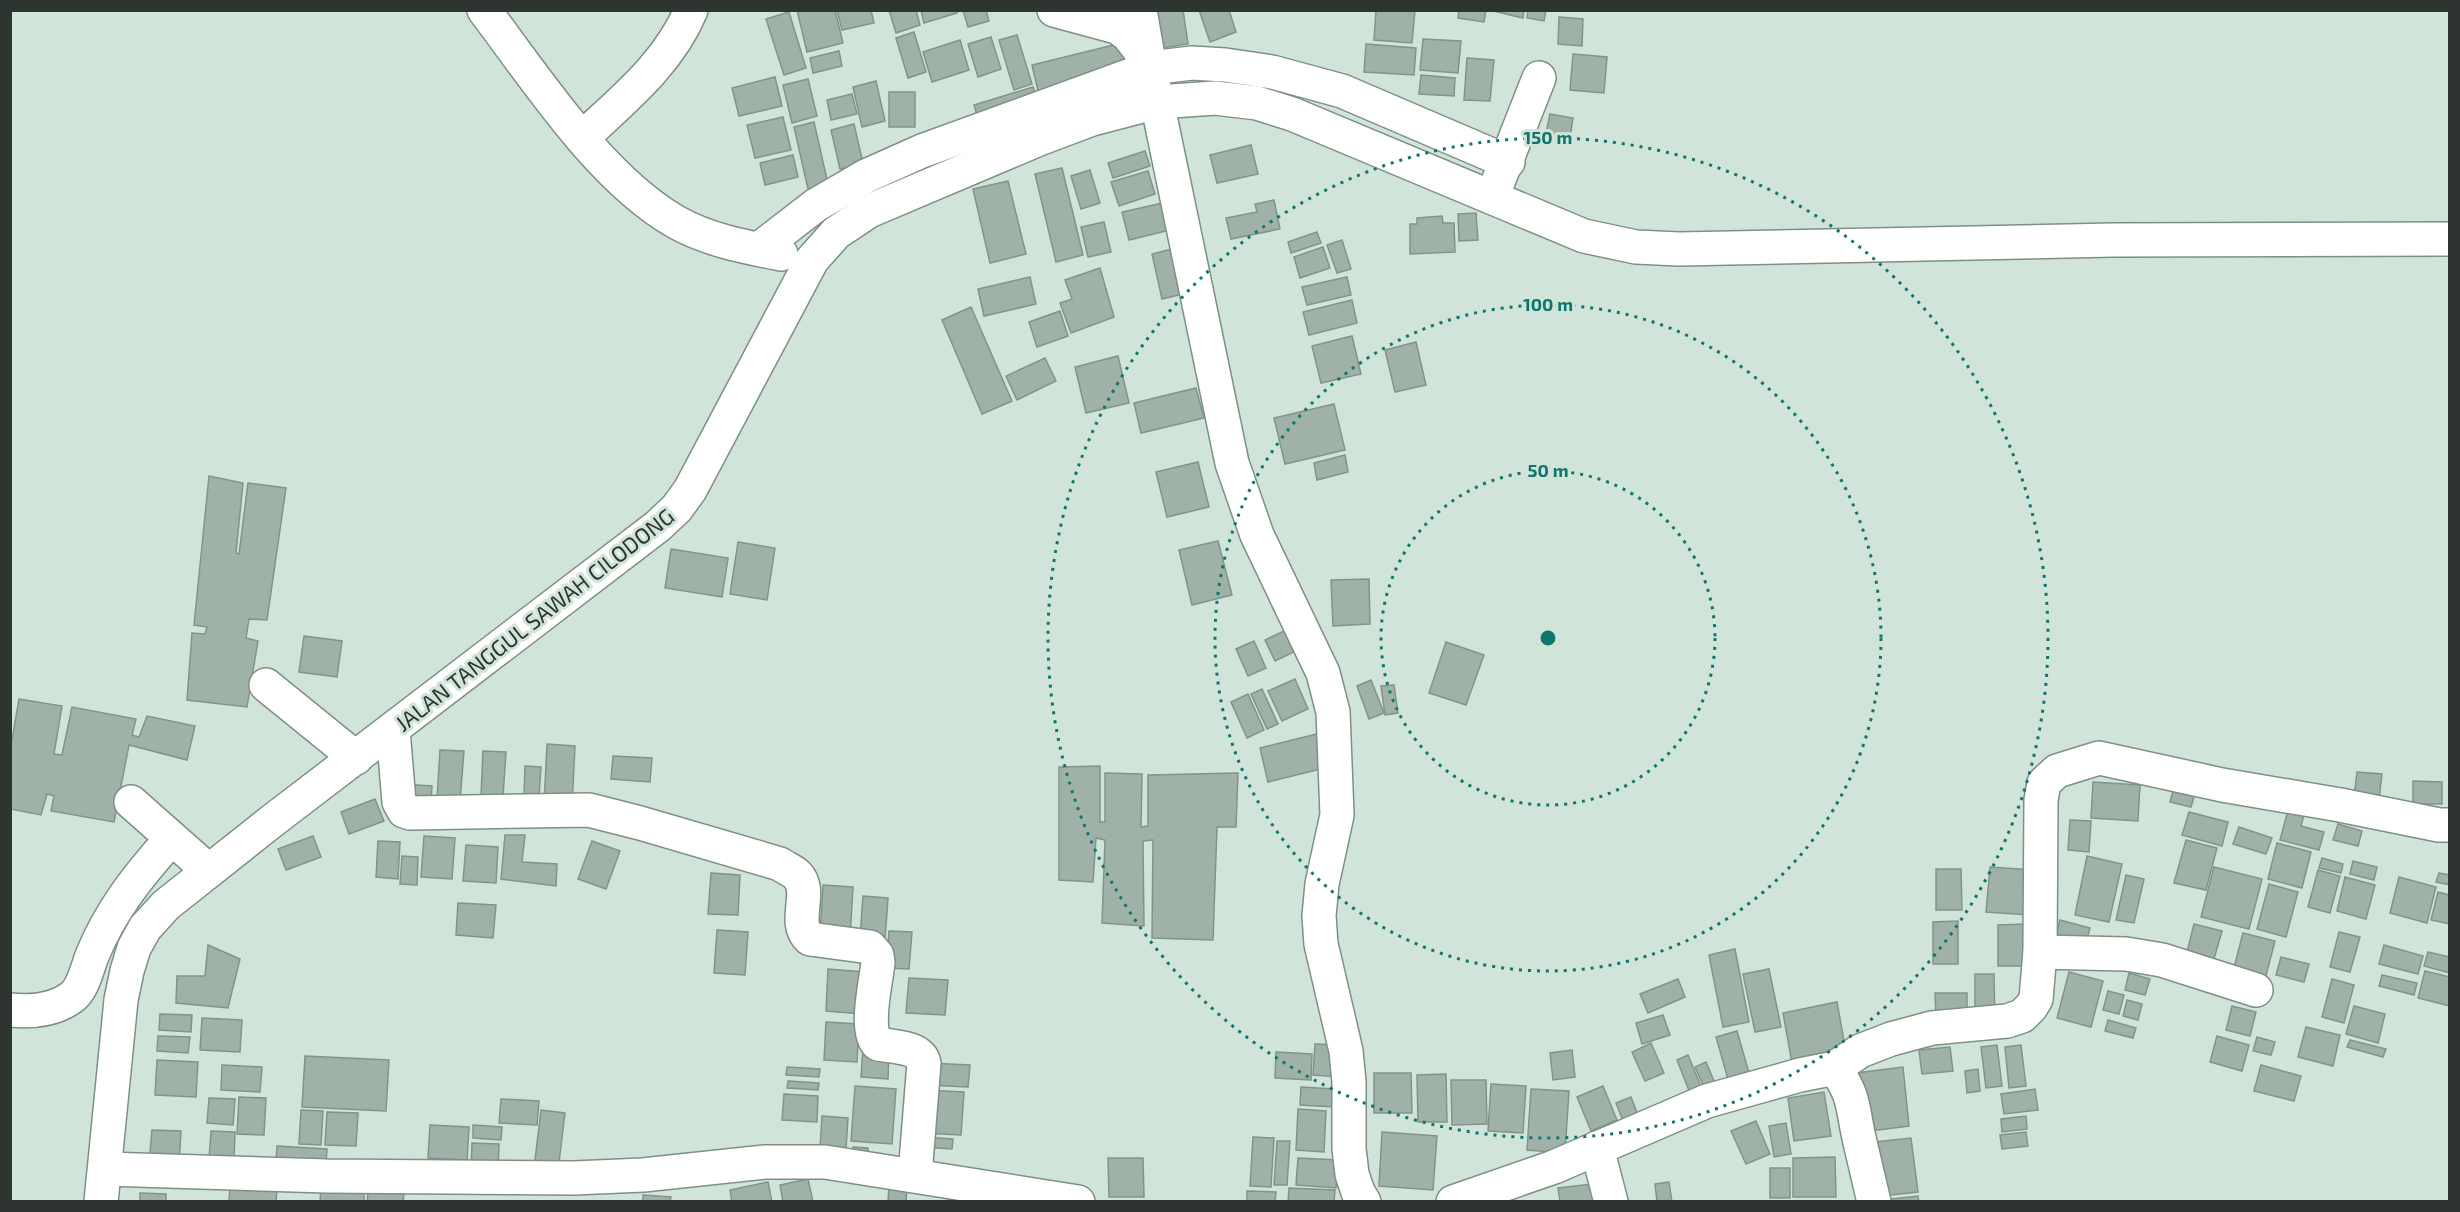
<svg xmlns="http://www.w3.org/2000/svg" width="2460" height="1212" font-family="'Exo 2',sans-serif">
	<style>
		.building { fill: #a0b2a7; stroke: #82948a; stroke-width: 1.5 }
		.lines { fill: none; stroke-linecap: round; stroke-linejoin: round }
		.minor-casing { stroke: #7e9085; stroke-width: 36 }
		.minor { stroke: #fff; stroke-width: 33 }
		.ring { fill: none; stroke: #0f766e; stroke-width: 3; stroke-dasharray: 3 6 }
		.labels { text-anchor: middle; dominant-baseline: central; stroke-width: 6; stroke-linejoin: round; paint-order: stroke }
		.street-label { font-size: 22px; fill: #2e3531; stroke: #d1e4d9 }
		.centre { fill: #0f766e; stroke: #d1e4d9; stroke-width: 3 }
		.ring-label { font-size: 18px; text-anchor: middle; font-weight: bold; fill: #0f766e; stroke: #d1e4d9; stroke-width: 6; stroke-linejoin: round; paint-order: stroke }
	</style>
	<rect width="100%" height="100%" fill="#d1e4d9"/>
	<g class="building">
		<polygon points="797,10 835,10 843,43 807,52"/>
		<polygon points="837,10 871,10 874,23 842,30"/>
		<polygon points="889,10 916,10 920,25 896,33"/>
		<polygon points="921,10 957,10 957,13 924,23"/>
		<polygon points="963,10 986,10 989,21 968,27"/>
		<polygon points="1157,10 1183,10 1188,44 1163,48"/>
		<polygon points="1199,10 1229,10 1236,32 1210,42"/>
		<polygon points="1376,10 1415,10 1412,43 1374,40"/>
		<polygon points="1459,10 1486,10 1484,22 1458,18"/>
		<polygon points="1489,10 1524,10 1523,18"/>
		<polygon points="1528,10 1546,10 1544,21 1527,18"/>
		<polygon points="789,12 806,68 784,75 766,19"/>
		<polygon points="1559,17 1583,19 1582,46 1558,44"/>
		<polygon points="914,32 926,72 908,78 896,38"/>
		<polygon points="1017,35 1032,84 1014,90 999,40"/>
		<polygon points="991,37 1001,69 978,77 968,44"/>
		<polygon points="1423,39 1461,41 1458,73 1420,70"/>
		<polygon points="960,40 969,70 932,82 923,52"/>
		<polygon points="1126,42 1134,72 1039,95 1032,65"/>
		<polygon points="1366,44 1416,48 1414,75 1364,72"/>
		<polygon points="839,51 842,66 813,73 810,58"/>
		<polygon points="1573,54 1607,57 1604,93 1570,90"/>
		<polygon points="1467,58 1494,60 1490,101 1464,100"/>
		<polygon points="1421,75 1455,78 1454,96 1419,94"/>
		<polygon points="775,77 782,106 739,116 732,88"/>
		<polygon points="808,79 817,116 792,123 783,85"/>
		<polygon points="876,81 885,121 862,127 853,87"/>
		<polygon points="1033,87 1038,100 978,118 974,105"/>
		<rect x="889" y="92" width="26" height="35"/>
		<polygon points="852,94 857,114 831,120 827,100"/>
		<polygon points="1550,114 1573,118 1570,137 1546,133"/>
		<polygon points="783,117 791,150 755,158 747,125"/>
		<polygon points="814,122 828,184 808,189 794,127"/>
		<polygon points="854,124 863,163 840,169 831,130"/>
		<polygon points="1251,145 1258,174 1217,183 1210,155"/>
		<polygon points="1145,151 1150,166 1113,178 1108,163"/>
		<polygon points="793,155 798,177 765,185 760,163"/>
		<polygon points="1062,168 1083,255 1056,262 1035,174"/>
		<polygon points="1090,170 1100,203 1081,209 1071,176"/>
		<polygon points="1148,171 1155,194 1119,206 1111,182"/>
		<polygon points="1008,181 1026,254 990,263 973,189"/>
		<polygon points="1274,200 1280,229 1231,239 1226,218 1257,212 1255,204"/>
		<polygon points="1163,203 1170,230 1129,240 1122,212"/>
		<polygon points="1476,213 1478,240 1459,241 1458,214"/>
		<polygon points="1442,216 1443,223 1454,223 1455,252 1410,254 1410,224 1417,224 1417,218"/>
		<polygon points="1104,222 1111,252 1088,257 1081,227"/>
		<polygon points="1317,232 1321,243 1291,253 1288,242"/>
		<polygon points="1342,240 1351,269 1337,273 1327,245"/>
		<polygon points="1180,247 1191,292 1162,299 1152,254"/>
		<polygon points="1323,247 1330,268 1300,278 1294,257"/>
		<polygon points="1100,268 1114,317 1071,333 1060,303 1072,299 1065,280"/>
		<polygon points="1030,277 1036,304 984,316 978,289"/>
		<polygon points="1347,277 1351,295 1307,305 1302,287"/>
		<polygon points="1352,300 1357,323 1309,335 1303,312"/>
		<polygon points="971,307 1012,401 982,414 942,320"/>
		<polygon points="1060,311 1068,336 1037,347 1029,322"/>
		<polygon points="1352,336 1361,374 1321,383 1312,346"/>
		<polygon points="1416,342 1426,385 1395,392 1385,350"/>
		<polygon points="1118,356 1129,403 1086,413 1075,367"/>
		<polygon points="1045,358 1056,381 1017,400 1006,376"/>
		<polygon points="1196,388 1204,418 1141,433 1134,403"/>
		<polygon points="1334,404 1345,450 1285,464 1274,418"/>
		<polygon points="1345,455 1348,472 1317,480 1314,463"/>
		<polygon points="1198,462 1209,507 1167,517 1156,472"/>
		<polygon points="209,476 243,483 236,553 239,554 248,483 286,488 267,620 249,619 246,638 258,641 247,707 187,700 192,633 205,634 207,627 194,625"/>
		<polygon points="1218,541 1232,595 1192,605 1179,550"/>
		<polygon points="738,542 775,548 767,600 730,594"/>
		<polygon points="671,549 728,558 722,597 665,588"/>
		<polygon points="1369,579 1370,624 1333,626 1331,580"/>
		<polygon points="1284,631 1294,652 1275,661 1265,640"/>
		<polygon points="304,636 342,641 337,677 299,672"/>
		<polygon points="1254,641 1266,668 1248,676 1236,649"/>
		<polygon points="1446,642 1484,655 1466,705 1429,693"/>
		<polygon points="1295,679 1308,709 1282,721 1268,691"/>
		<polygon points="1371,680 1384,713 1369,719 1357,686"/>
		<polygon points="1394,685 1398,713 1385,715 1381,686"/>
		<polygon points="1262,689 1278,724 1267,729 1251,694"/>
		<polygon points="1248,694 1264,730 1247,738 1231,702"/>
		<polygon points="19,699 62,706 54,754 62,755 72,707 136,719 132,735 139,737 147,716 195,726 187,760 129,745 114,822 51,811 54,796 47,794 41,815 10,809 10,751"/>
		<polygon points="1321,733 1329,767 1268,782 1260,748"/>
		<polygon points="547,744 575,746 572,806 544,805"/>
		<polygon points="440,750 464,751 460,801 437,799"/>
		<polygon points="483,751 506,752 503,797 481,796"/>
		<polygon points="613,756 652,758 650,782 611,779"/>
		<polygon points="525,766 541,767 539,797 524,796"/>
		<polygon points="1100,766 1100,822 1105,822 1105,773 1142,774 1141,827 1148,826 1148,775 1238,773 1236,827 1217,827 1213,940 1152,938 1153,840 1143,841 1144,926 1102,923 1105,840 1096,838 1093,882 1059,880 1059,767"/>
		<polygon points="2357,772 2382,774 2379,799 2354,797"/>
		<polygon points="2413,781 2442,782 2442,804 2413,804"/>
		<polygon points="2093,782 2140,785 2138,821 2091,818"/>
		<polygon points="402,784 432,786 431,804 401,802"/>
		<polygon points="2175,784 2196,790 2191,807 2170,802"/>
		<polygon points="375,799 384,821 349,834 341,812"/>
		<polygon points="2291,799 2307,804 2301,826 2324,832 2319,850 2280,840"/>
		<polygon points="2189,812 2228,822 2222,846 2182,835"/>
		<polygon points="2070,820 2091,821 2089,852 2068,850"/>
		<polygon points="2338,824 2362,831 2358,846 2333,840"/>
		<polygon points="2239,827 2272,838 2266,854 2233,844"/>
		<polygon points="505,835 525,835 522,862 557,864 556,886 501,879"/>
		<polygon points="313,836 321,857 286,870 278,849"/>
		<polygon points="424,836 455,838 452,879 421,877"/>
		<polygon points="2186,840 2217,848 2206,890 2174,883"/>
		<polygon points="378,841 400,842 398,879 376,877"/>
		<polygon points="592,841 620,851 606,889 578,879"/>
		<polygon points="2277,843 2311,852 2302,888 2268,879"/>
		<polygon points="466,845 498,847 496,883 463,881"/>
		<polygon points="402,856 418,857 417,885 400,884"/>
		<polygon points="2087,856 2122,864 2109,922 2075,915"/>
		<polygon points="2322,858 2343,864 2341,873 2319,868"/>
		<polygon points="2353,861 2377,867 2374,880 2350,874"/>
		<polygon points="1990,867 2034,870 2030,915 1986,912"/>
		<polygon points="2214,867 2262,879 2249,929 2201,917"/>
		<polygon points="1936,869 1961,869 1962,910 1936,910"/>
		<polygon points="2318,870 2340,876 2330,913 2308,907"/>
		<polygon points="711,873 740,875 738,915 708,914"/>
		<polygon points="2439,873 2450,875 2450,885 2436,882"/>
		<polygon points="2126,875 2144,879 2134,923 2116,920"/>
		<polygon points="2345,877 2375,885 2366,919 2337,911"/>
		<polygon points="2399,877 2436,887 2427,923 2390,913"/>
		<polygon points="2269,884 2298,892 2286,937 2257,929"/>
		<polygon points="823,885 853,887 850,938 820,936"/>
		<polygon points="2438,892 2450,895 2450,924 2431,920"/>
		<polygon points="863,896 888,898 885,940 860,939"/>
		<polygon points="458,903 496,905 493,938 456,935"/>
		<polygon points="2060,920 2090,928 2084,951 2054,943"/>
		<polygon points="1958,921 1958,964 1933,964 1933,922"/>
		<polygon points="2026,924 2026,966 1998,966 1998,925"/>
		<polygon points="2194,924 2222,931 2212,966 2185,960"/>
		<polygon points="717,930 748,932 745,975 714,973"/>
		<polygon points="889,931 912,932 909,969 886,968"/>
		<polygon points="2339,932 2360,937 2350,972 2330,967"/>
		<polygon points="2243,933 2275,941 2263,987 2231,979"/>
		<polygon points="208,945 240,959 228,1008 176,1003 177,976 205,976"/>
		<polygon points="2384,945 2423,956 2418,974 2379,964"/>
		<polygon points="1735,949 1749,1022 1723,1027 1709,955"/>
		<polygon points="2428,952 2450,957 2450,973 2424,966"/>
		<polygon points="2281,957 2309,964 2304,982 2276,975"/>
		<polygon points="828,969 865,972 862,1014 826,1011"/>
		<polygon points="1769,969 1781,1027 1755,1032 1743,974"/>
		<polygon points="2425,971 2450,977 2450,1006 2418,998"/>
		<polygon points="2069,972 2103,981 2091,1027 2057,1018"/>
		<polygon points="2129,973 2150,979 2145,995 2125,990"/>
		<polygon points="1975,974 1994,974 1995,1020 1975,1021"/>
		<polygon points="2382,975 2417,983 2414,995 2379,986"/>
		<polygon points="909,978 948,980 945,1015 906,1013"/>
		<polygon points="1678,979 1685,997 1648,1013 1640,994"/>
		<polygon points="2332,979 2354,985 2344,1023 2322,1017"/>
		<polygon points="2108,991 2124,995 2119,1014 2103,1010"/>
		<polygon points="1935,993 1967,993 1967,1018 1936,1018"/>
		<polygon points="2127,1000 2142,1004 2138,1020 2123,1016"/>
		<polygon points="1837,1002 1846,1052 1792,1063 1783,1013"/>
		<polygon points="2232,1006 2256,1012 2250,1036 2226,1030"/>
		<polygon points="2354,1006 2385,1014 2378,1043 2346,1034"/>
		<polygon points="160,1014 192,1015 191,1032 159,1030"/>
		<polygon points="1663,1015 1670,1035 1642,1044 1636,1023"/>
		<polygon points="202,1018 242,1020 240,1052 200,1050"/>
		<polygon points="2108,1020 2136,1028 2133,1038 2105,1031"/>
		<polygon points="826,1022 859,1024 857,1062 824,1060"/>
		<polygon points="2306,1027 2340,1035 2333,1066 2298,1057"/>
		<polygon points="1737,1031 1749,1073 1728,1079 1716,1037"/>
		<polygon points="158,1036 190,1037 188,1053 157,1051"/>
		<polygon points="2217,1036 2249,1045 2242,1071 2210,1062"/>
		<polygon points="2257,1037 2275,1042 2271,1055 2253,1051"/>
		<polygon points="2350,1040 2386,1049 2383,1057 2347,1047"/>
		<polygon points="1651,1043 1664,1073 1645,1081 1632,1052"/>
		<polygon points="1315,1044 1342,1045 1340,1077 1313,1075"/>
		<polygon points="1997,1045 2002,1086 1986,1088 1981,1047"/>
		<polygon points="2021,1045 2026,1086 2009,1088 2005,1047"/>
		<polygon points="1950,1047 1953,1071 1922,1074 1919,1050"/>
		<polygon points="863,1048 889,1050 888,1079 861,1077"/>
		<polygon points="1572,1050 1575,1077 1553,1080 1550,1053"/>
		<polygon points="1276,1052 1312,1054 1311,1080 1275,1078"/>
		<polygon points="1688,1055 1705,1096 1693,1101 1677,1060"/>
		<polygon points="305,1056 389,1060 386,1111 302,1107"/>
		<polygon points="157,1060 198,1062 196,1097 155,1095"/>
		<polygon points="1706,1062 1719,1093 1709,1098 1695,1067"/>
		<polygon points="927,1063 970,1065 968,1087 926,1085"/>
		<polygon points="222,1065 262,1067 260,1092 221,1090"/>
		<polygon points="2261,1065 2301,1076 2294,1101 2254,1091"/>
		<polygon points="787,1067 820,1069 819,1077 786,1075"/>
		<polygon points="1903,1067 1909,1126 1863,1132 1856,1073"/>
		<polygon points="1978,1069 1980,1091 1967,1093 1965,1071"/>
		<polygon points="1374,1073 1411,1073 1412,1113 1374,1113"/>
		<polygon points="1446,1074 1447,1122 1418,1122 1417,1075"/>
		<polygon points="1451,1080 1486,1080 1487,1124 1452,1125"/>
		<polygon points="788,1081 819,1083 818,1090 787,1088"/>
		<polygon points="1491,1084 1526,1086 1523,1133 1488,1131"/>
		<polygon points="855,1086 896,1089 892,1144 851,1141"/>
		<polygon points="1603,1086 1617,1120 1591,1131 1577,1097"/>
		<polygon points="1301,1087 1335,1089 1334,1107 1300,1105"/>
		<polygon points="1531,1089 1569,1091 1565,1153 1527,1150"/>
		<polygon points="2035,1089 2038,1110 2004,1114 2001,1094"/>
		<polygon points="925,1090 964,1092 961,1135 922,1133"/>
		<polygon points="1824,1092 1831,1136 1794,1141 1788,1098"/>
		<polygon points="784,1094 818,1096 817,1122 782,1120"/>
		<polygon points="239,1097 266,1098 264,1135 237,1134"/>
		<polygon points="1631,1097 1640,1120 1625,1126 1616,1103"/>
		<polygon points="209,1098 235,1099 233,1125 207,1123"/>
		<polygon points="501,1099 539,1101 537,1125 499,1123"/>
		<polygon points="1298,1109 1326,1111 1324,1152 1296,1150"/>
		<polygon points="301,1110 323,1111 321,1145 299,1144"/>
		<polygon points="541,1110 565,1113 558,1171 534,1168"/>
		<polygon points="327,1112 358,1113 356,1146 325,1145"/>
		<polygon points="822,1116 848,1118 846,1149 820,1148"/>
		<polygon points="2026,1116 2027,1129 2002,1132 2001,1119"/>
		<polygon points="1756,1121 1770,1154 1746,1164 1731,1131"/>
		<polygon points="1786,1123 1791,1154 1774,1157 1769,1126"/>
		<polygon points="430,1125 469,1127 467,1160 428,1158"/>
		<polygon points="473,1125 502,1127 501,1140 473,1138"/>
		<polygon points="152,1130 181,1131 179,1166 149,1164"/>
		<polygon points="211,1131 235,1132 234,1161 209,1159"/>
		<polygon points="1382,1132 1437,1136 1433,1190 1379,1186"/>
		<polygon points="2026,1132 2028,1146 2002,1149 2000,1135"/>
		<polygon points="923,1137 953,1139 952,1149 922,1147"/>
		<polygon points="1253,1137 1274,1138 1271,1187 1250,1186"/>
		<polygon points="1911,1138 1918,1192 1881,1196 1875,1142"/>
		<polygon points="1277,1141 1290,1141 1287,1185 1274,1185"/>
		<polygon points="472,1143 499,1144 498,1171 471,1169"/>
		<polygon points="277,1146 327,1149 326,1165 276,1162"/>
		<polygon points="853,1147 868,1148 868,1158 852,1157"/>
		<polygon points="1835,1157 1836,1197 1793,1197 1793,1158"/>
		<polygon points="1108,1158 1143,1158 1144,1197 1109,1197"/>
		<polygon points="1298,1158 1338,1160 1336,1188 1296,1185"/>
		<rect x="1770" y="1168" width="20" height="30"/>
		<polygon points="808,1179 813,1202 783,1202 780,1185"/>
		<polygon points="768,1182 772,1202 732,1202 730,1190"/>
		<polygon points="1669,1182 1672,1202 1657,1202 1655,1184"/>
		<polygon points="1601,1183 1603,1202 1560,1202 1558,1188"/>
		<polygon points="230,1186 277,1189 276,1202 229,1202"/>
		<polygon points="889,1186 907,1186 906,1202 888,1202"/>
		<polygon points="1289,1188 1335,1190 1334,1202 1288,1202"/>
		<polygon points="321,1189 364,1192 364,1202 320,1202"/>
		<polygon points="1247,1191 1276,1192 1275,1202 1247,1202"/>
		<polygon points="368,1192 404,1194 403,1202 367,1202"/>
		<polygon points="140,1193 166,1194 166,1202 140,1202"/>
		<polygon points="643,1195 671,1197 670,1202 643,1202"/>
		<polygon points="1918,1196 1919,1202 1883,1202 1883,1200"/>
		<polygon points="948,1198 989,1202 948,1202"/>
	</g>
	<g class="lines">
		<defs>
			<g id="minor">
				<path d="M484 10C537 80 600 178 676 222 708 240 745 247 781 254"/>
				<polyline points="1054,10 1117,27 1128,35 1148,61"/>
				<polyline points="1140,10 1150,68 1232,463 1257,535 1323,673 1333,712 1337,815 1322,884 1319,916 1321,944 1346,1051 1349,1082 1349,1149 1352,1174 1358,1192 1364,1202"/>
				<path d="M582 138C623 100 669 63 691 10"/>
				<polyline points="1498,182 1539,78"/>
				<polyline points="759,249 816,205 866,176 922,151 1150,68 1192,63 1225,65 1272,72 1342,91 1508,162"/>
				<polyline points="266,685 356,758"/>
				<path d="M393 730 399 802 404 811 410 813 589 810 640 823 780 864C785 868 792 870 797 875 814 892 791 922 810 939L870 947 877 955 878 963C876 981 864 1032 878 1044 892 1047 920 1046 924 1063L915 1175"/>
				<polyline points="131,802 209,871"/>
				<polyline points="2040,952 2126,954 2162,960 2256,990"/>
				<path d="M10 1010C31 1012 55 1010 72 997 83 989 87 969 92 956 110 911 138 876 171 839"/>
				<polyline points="1835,1068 1860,1051 1891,1039 1932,1028 2007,1021 2022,1016 2031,1007 2036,999 2040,952 2041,800 2044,783 2057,771 2099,758 2222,785 2340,805 2439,825 2450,825"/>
				<polyline points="1597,1148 1611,1202"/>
				<polyline points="106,1169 326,1176 574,1178 643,1175 765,1162 825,1162 1078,1202"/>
				<polyline points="101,1202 121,1000 127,971 134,948 145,928 166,905 272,821 658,526 677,508 690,490 812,260 836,233 869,211 1039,139 1092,119 1157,102 1215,98 1257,103 1292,114 1584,236 1636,247 1679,249 2113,240 2450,239"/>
				<path d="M1453 1202 1554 1167 1707 1101 1800 1075 1835 1068C1855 1097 1852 1106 1859 1138 1864 1159 1869 1180 1874 1202"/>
			</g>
		</defs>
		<use href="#minor" class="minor-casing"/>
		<use href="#minor" class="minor"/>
	</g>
	<g class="ring">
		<circle cx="1548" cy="638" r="167"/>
		<circle cx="1548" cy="638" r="333"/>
		<circle cx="1548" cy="638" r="500"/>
	</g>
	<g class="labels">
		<g class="street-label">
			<text transform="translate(534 619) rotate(-38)">JALAN TANGGUL SAWAH CILODONG</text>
		</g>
	</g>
	<circle cx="1548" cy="638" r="9" class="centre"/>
	<g class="ring-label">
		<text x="1548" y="144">150 m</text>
		<text x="1548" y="311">100 m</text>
		<text x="1548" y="477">50 m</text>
	</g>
	<rect width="2460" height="1212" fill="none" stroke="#2e3531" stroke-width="24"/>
</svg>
